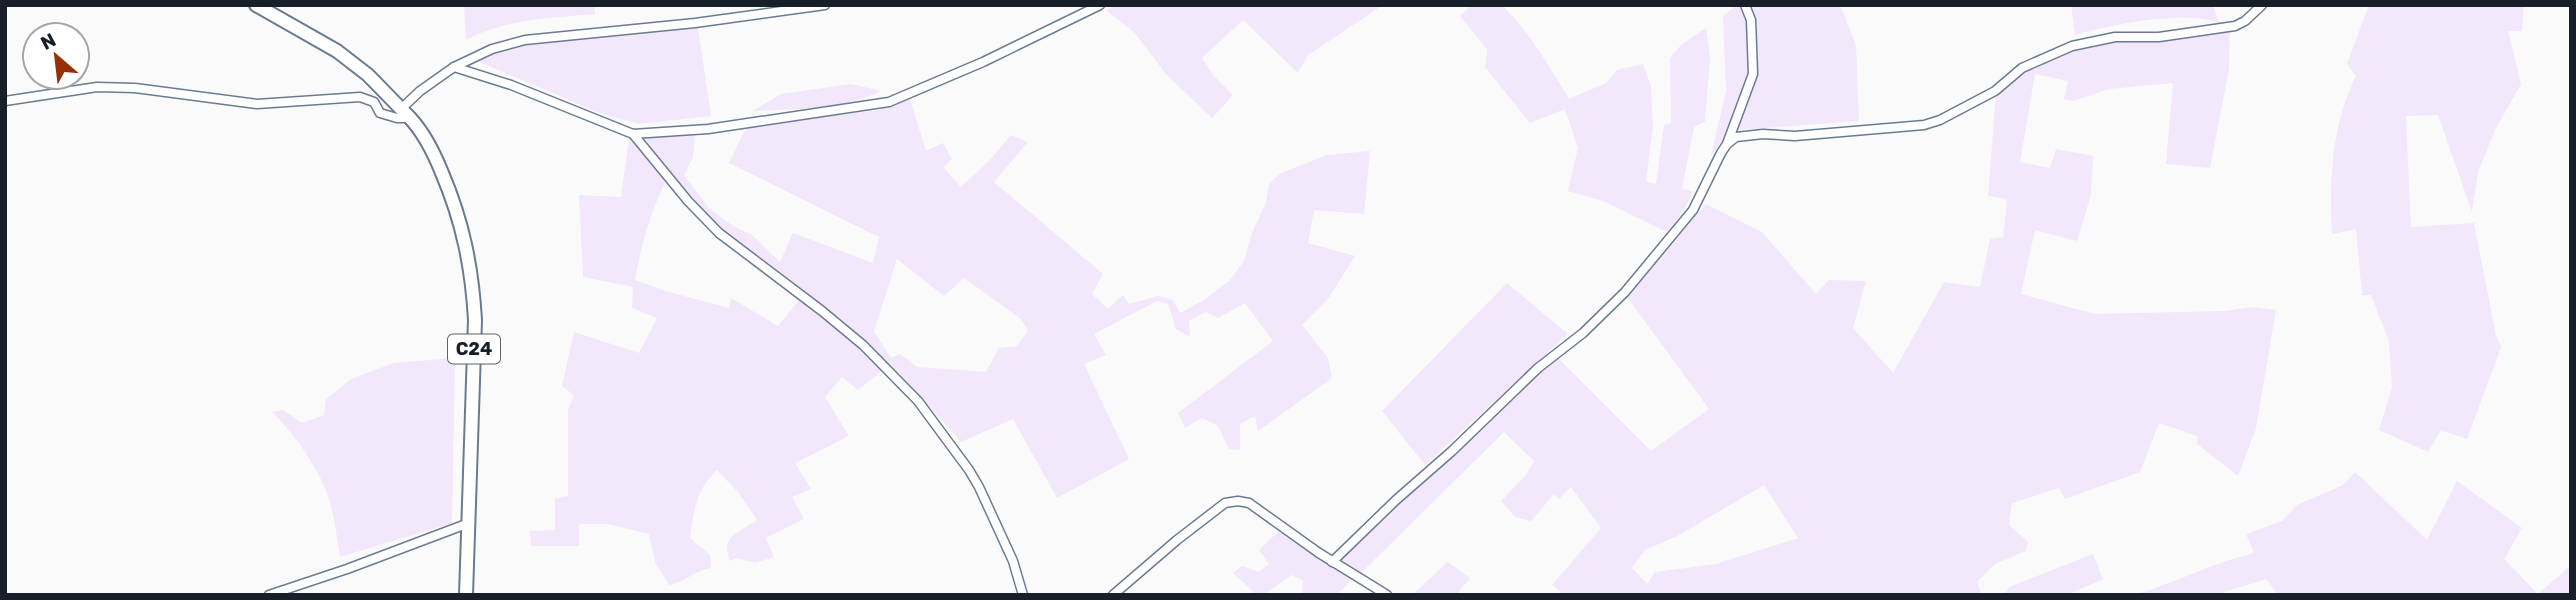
<svg xmlns="http://www.w3.org/2000/svg" width="2576" height="600" font-family="Rubik,sans-serif">
	<style>
		.green { fill: #f3e7fc; fill-rule: evenodd }
		.lines { fill: none; stroke-linecap: round; stroke-linejoin: round }
		.minor-casing { stroke: #6a7b90; stroke-width: 11 }
		.secondary-casing { stroke: #6a7b90; stroke-width: 16 }
		.primary-casing { stroke: #6a7b90; stroke-width: 16 }
		.minor { stroke: #fff; stroke-width: 8 }
		.secondary { stroke: #fff; stroke-width: 12 }
		.primary { stroke: #fff; stroke-width: 12 }
		.labels { text-anchor: middle; dominant-baseline: central; stroke-width: 5; stroke-linejoin: round; paint-order: stroke }
		.shield { fill: #fff; stroke: #5d6268; stroke-width: 2 }
		.shield-label { font-size: 18px; font-weight: bold; fill: #181f28 }
	</style>
	<rect width="100%" height="100%" fill="#fafafa"/>
	<g class="green">
		<path d="M464 5H595V14C551 18 505 19 466 40Z"/>
		<polygon points="1117,5 1383,5 1308,55 1298,73 1243,20 1202,58 1212,74 1233,95 1212,118 1166,74 1134,32 1106,10"/>
		<path d="M1472 5H1502C1530 33 1549 66 1569 99L1606 83 1617 70 1643 64 1651 86 1653 127 1646 182 1656 184 1664 125 1671 123 1670 58 1681 45 1706 28 1710 57 1705 122 1694 127 1682 188 1693 192 1684 210 1667 232 1603 201 1568 191 1578 148 1565 109 1530 123 1485 67 1487 49 1460 16Z"/>
		<polygon points="1737,5 1840,5 1856,45 1859,121 1737,130 1726,136 1711,156 1726,91 1723,16"/>
		<path d="M2071 5H2213L2219 22H2230L2229 69 2210 168 2166 164 2173 83 2109 89 2074 101 2064 99 2068 81 2035 74 2020 162 2050 168 2056 149 2093 156 2091 195 2077 241 2035 230 2021 294 2095 314 2225 311 2254 307 2276 310 2256 428 2238 476 2197 444V436L2159 423 2140 472 2065 499 2059 488 2012 503 2009 525 2028 542 2026 551 1995 564 1977 582 1982 595H1564L1552 585 1601 528 1571 487 1559 499 1554 494 1531 521 1515 517 1501 501 1526 475 1534 461 1504 432 1360 574 1340 559 1557 357 1651 451 1709 409 1627 297 1706 204 1762 232 1816 294 1829 280 1866 281 1853 328 1893 373 1944 282 1980 287 1990 239 2003 237 2007 199 1988 196 1996 94 2019 73 2065 51 2092 43 2134 38 2183 39 2218 22C2177 11 2116 24 2075 35ZM1764 485 1798 538 1716 564 1655 572 1647 584 1632 568 1645 550 1679 535Z"/>
		<path d="M2369 5H2524L2522 31H2508L2521 84 2495 130 2478 172 2472 212 2438 115 2406 116 2411 227 2474 223 2496 336 2501 347 2467 439 2441 430 2428 452 2379 430 2392 388 2389 341 2371 295H2362L2356 229 2332 234C2329 181 2332 124 2356 76L2347 64Z"/>
		<path d="M698 28 711 116 639 124 597 112 475 60C540 35 628 35 698 28Z"/>
		<path d="M851 84 881 91C843 110 795 109 753 111L781 94Z"/>
		<path d="M910 99 926 151 943 143 952 159 943 167 961 187 988 162 1011 135 1028 142 994 182 1103 274 1092 294 1108 309 1123 295 1129 304 1158 296 1173 300 1180 313 1204 300 1229 281 1244 261 1252 233 1266 202 1269 184 1281 173 1327 155 1370 151 1364 214 1314 210 1308 243 1355 256 1328 299 1302 325 1328 358 1332 378 1258 431 1255 416 1240 424V450L1229 449 1218 426 1202 418 1185 428 1178 413 1273 341 1245 303 1218 318 1206 312 1189 321 1190 337 1176 329 1168 304 1157 301 1094 334 1106 355 1084 364 1129 459 1057 498 1013 419 961 442 900 374 842 320 755 258 715 223 651 149 645 136 695 134 693 157 684 175 709 208 733 226 752 235 780 262 793 233 873 263 879 237 729 163 747 126 880 110ZM897 259 944 296 964 278 1021 319 1028 331 1017 346 999 348 986 372 917 367 900 354 891 358 874 331Z"/>
		<path d="M629 138 667 178C651 211 641 244 635 280L669 292 729 308 731 298 778 326 800 299 846 335 883 370 858 390 842 377 825 397 849 436 795 463 811 489 792 497 804 519 766 538 774 557 755 563 736 558 730 561C720 536 738 533 757 520L738 492 717 470C695 491 694 510 690 538L710 555 711 568C693 571 686 582 669 585L655 562 649 534 608 524H579V546H531L530 531 555 530V499L568 496V410L574 395 562 386 574 332 639 353 657 318 632 308 633 287 583 277 579 195 621 197Z"/>
		<polygon points="1507,283 1568,334 1425,465 1382,411"/>
		<path d="M455 358 452 523 340 557C337 539 335 520 330 503 322 472 295 434 272 412L283 410 302 423 324 415 326 399 351 379 394 363Z"/>
		<path d="M2355 472 2427 540 2457 481 2522 528 2504 559 2538 594 2571 565V595H2278L2266 579 2215 595H2135C2176 582 2213 563 2254 553L2246 534 2282 521 2297 505 2343 485Z"/>
		<polygon points="1280,530 1326,558 1352,580 1336,595 1302,595 1303,581 1292,575 1263,595 1257,595 1233,573 1242,566 1259,572 1269,564 1259,550"/>
		<polygon points="2093,554 2103,579 2067,595 2005,595 2009,587"/>
		<polygon points="1448,562 1470,578 1456,595 1412,595"/>
	</g>
	<g class="lines">
		<defs>
			<g id="minor">
				<polyline points="454,67 511,85 633,134 708,129 889,102 983,62 1100,5"/>
				<polyline points="5,101 97,87 135,88 257,104 360,97 374,102 380,113 397,118 410,118"/>
				<polyline points="401,109 420,91 454,67 492,49 525,40 695,23 825,5"/>
				<polyline points="633,134 688,201 719,233 822,311 863,345 918,401 969,470 979,487 1013,561 1023,595"/>
				<polyline points="1727,144 1753,74 1751,20 1745,5"/>
				<polyline points="1332,562 1396,500 1452,451 1538,368 1583,333 1625,292 1693,210 1721,153 1727,144 1736,137 1763,134 1795,136 1924,125 1940,120 1995,91 2022,68 2072,46 2115,37 2159,37 2235,26 2245,21 2262,5"/>
				<polyline points="269,595 347,569 469,523"/>
				<polyline points="1113,595 1177,540 1225,503 1238,501 1249,503 1319,553 1387,595"/>
			</g>
			<polyline id="secondary" points="256,5 337,51 368,75 410,118"/>
			<path id="primary" d="M410 118C425 134 434 153 442 173 463 222 472 268 475 320L466 595"/>
		</defs>
		<use href="#minor" class="minor-casing"/>
		<use href="#secondary" class="secondary-casing"/>
		<use href="#primary" class="primary-casing"/>
		<use href="#minor" class="minor"/>
		<use href="#secondary" class="secondary"/>
		<use href="#primary" class="primary"/>
	</g>
	<g class="labels">
		<rect class="shield" x="448" y="334.5" width="52" height="29" rx="5"/>
		<g class="shield-label">
			<text x="474" y="349">C24</text>
		</g>
	</g>
	<rect width="2576" height="600" fill="none" stroke="#181f28" stroke-width="14"/>
	<g transform="translate(56 56) rotate(332)"><circle r="33" fill="#ffffff" stroke="#a3a5a9" stroke-width="2"/>
	<path d="M0-5L12 26L0 18L-12 26Z" fill="#963008"/>
	<text y="-10" font-size="19" font-weight="bold" text-anchor="middle" fill="#181f28">N</text>
	</g>
</svg>
